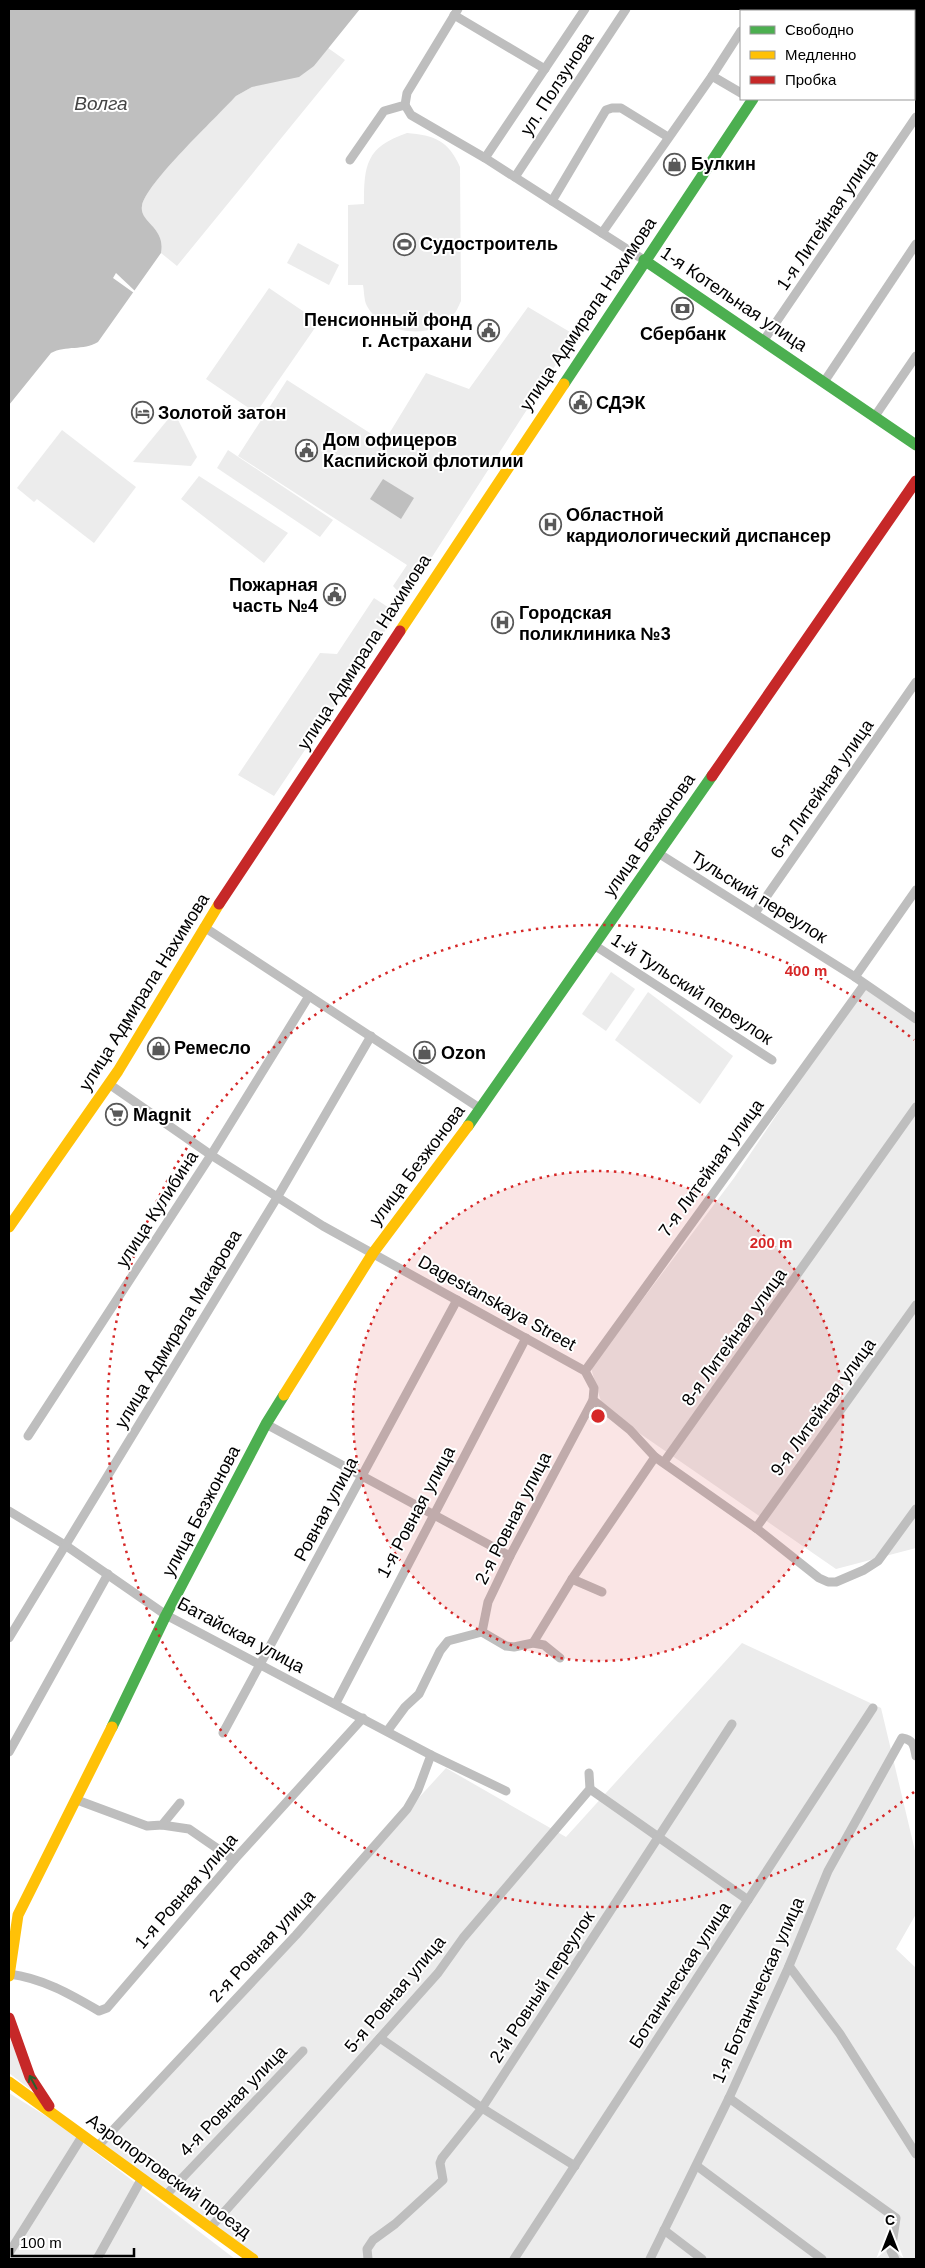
<svg xmlns="http://www.w3.org/2000/svg" width="925" height="2268" font-family="Helvetica,sans-serif">
	<style>
		.green { fill: #ececec }
		.water { fill: #bfbfbf }
		.pier { fill: #fff }
		.lines { fill: none; stroke-linecap: round; stroke-linejoin: round }
		.street { stroke: #bebebe; stroke-width: 9 }
		.fast { stroke: #4caf50; stroke-width: 11 }
		.slow { stroke: #ffc107; stroke-width: 11 }
		.jam { stroke: #c62828; stroke-width: 11 }
		.oneway { stroke: #2a602c }
		.ring { fill: none; stroke: #d62828; stroke-width: 2.5; stroke-dasharray: 2.5 5 }
		.labels { text-anchor: middle; dominant-baseline: central; stroke-width: 4; stroke-linejoin: round; paint-order: stroke }
		.street-label { font-size: 18px; fill: #000; stroke: #fff }
		.poi-label { font-size: 18px; font-weight: bold; fill: #000; stroke: #fff; text-anchor: start }
		.water-label { font-size: 19px; font-style: italic; fill: #444; stroke: #fff }
		.centre { fill: #d62828; stroke: #fff; stroke-width: 2.5 }
		.ring-label { font-size: 15px; text-anchor: middle; font-weight: bold; fill: #d62828; stroke: #fff; stroke-width: 4; stroke-linejoin: round; paint-order: stroke }
	</style>
	<rect width="100%" height="100%" fill="#fff"/>
	<g class="green">
		<path d="M328 48 345 60 177 266 161 253C166 227 139 222 142 206 145 184 217 116 236 96L252 87 314 66Z"/>
		<path d="M407 133C434 135 449 141 460 167L461 301C459 305 457 311 453 315 432 342 380 334 366 304 364 298 364 290 363 285H348V205L364 204C364 165 366 147 407 133Z"/>
		<polygon points="298,243 339,265 329,285 287,263"/>
		<polygon points="269,288 319,322 256,413 206,379"/>
		<polygon points="528,307 575,335 405,599 393,586 407,565 238,456 287,380 384,442 426,373 469,389"/>
		<polygon points="174,412 197,457 191,466 133,462"/>
		<polygon points="62,430 136,487 94,543 37,499 34,502 17,488"/>
		<polygon points="228,450 333,520 320,537 217,468"/>
		<polygon points="199,476 288,533 264,563 181,499"/>
		<polygon points="374,598 397,613 274,796 238,775 320,653 337,654"/>
		<polygon points="611,972 635,989 606,1031 582,1014"/>
		<polygon points="864,985 916,1021 916,1548 836,1569 603,1408 591,1368 734,1178"/>
		<polygon points="648,992 733,1056 700,1104 615,1040"/>
		<polygon points="742,1643 881,1708 916,1855 916,1914 896,1949 916,1968 916,2259 260,2259 102,2144 446,1768 566,1837"/>
		<polygon points="9,2037 32,2088 30,2089 9,2073"/>
		<polygon points="9,2093 57,2123 235,2259 9,2259"/>
	</g>
	<g class="water">
		<path d="M9 9H360L314 66 299 77 252 87 236 96C217 117 145 184 142 206 139 222 166 227 161 253L98 342C83 351 66 345 51 353L9 405Z"/>
		<polygon points="383,479 414,498 401,519 370,499"/>
	</g>
	<polygon class="pier" points="116,273 135,291 134,293 113,278"/>
	<g class="lines">
		<g class="street">
			<polyline points="754,11 756,9"/>
			<polyline points="454,15 545,69"/>
			<polyline points="741,31 712,76 741,93"/>
			<polyline points="405,105 411,115 485,158 644,260"/>
			<polyline points="485,158 585,9"/>
			<polyline points="350,160 384,111 405,105 407,93 458,9"/>
			<polyline points="515,177 626,9"/>
			<polyline points="552,201 606,110 612,108 621,108 668,137"/>
			<polyline points="602,233 712,76"/>
			<polyline points="764,340 916,117"/>
			<polyline points="824,382 916,244"/>
			<polyline points="875,416 916,356"/>
			<polyline points="658,853 855,977 916,1019"/>
			<polyline points="755,913 916,682"/>
			<polyline points="204,927 481,1109"/>
			<polyline points="594,945 772,1060"/>
			<polyline points="855,977 916,890"/>
			<polyline points="109,1084 211,1155 323,1226 585,1371 594,1388 593,1400 630,1430 655,1457 756,1528 819,1578 828,1582 836,1582 864,1570 878,1561 916,1509"/>
			<polyline points="585,1371 864,985"/>
			<polyline points="266,1424 510,1556"/>
			<polyline points="28,1436 211,1155 309,996"/>
			<polyline points="664,1462 916,1107"/>
			<polyline points="9,1511 65,1545 166,1615 431,1755 506,1791"/>
			<polyline points="756,1528 916,1305"/>
			<polyline points="572,1579 602,1592"/>
			<polyline points="482,1632 506,1646 514,1647 533,1643 544,1645 560,1658"/>
			<polyline points="9,1638 278,1196 371,1036"/>
			<polyline points="533,1643 572,1579 655,1457"/>
			<polyline points="336,1703 526,1338"/>
			<polyline points="388,1730 405,1707 419,1694 440,1651 448,1641 482,1632 488,1602 510,1556 593,1400"/>
			<polyline points="223,1733 457,1300"/>
			<polyline points="9,1752 108,1574"/>
			<polyline points="590,1789 748,1900"/>
			<polyline points="77,1800 147,1826 162,1825 180,1803"/>
			<polyline points="162,1825 189,1829 234,1860"/>
			<polyline points="789,1966 840,2034 916,2154"/>
			<path d="M9 1974C42 1978 70 1994 99 2011L107 2008 234 1860 363 1718"/>
			<polyline points="380,2038 482,2108 575,2166"/>
			<polyline points="729,2098 896,2218 891,2251 895,2259"/>
			<polyline points="98,2146 296,1935 407,1809 418,1790 431,1755"/>
			<polyline points="697,2166 822,2259"/>
			<polyline points="166,2195 303,2051"/>
			<polyline points="210,2228 438,1973 463,1938 590,1789 589,1773"/>
			<polyline points="664,2230 702,2259"/>
			<polyline points="9,2253 83,2135"/>
			<polyline points="97,2259 142,2178"/>
			<polyline points="368,2259 367,2249 373,2240 395,2224 443,2180 440,2163 442,2158 482,2108 732,1724"/>
			<polyline points="514,2259 873,1708"/>
			<path d="M650 2259 729 2098 789 1966 828 1871 902 1738C914 1740 914 1746 916 1756"/>
		</g>
		<g class="fast">
			<polyline points="805,11 807,9"/>
			<polyline points="644,260 916,445"/>
			<polyline points="564,384 753,99"/>
			<polyline points="468,1126 712,776"/>
			<polyline points="112,1727 166,1615 266,1424 284,1395"/>
		</g>
		<g class="slow">
			<polyline points="400,631 564,384"/>
			<polyline points="9,1227 118,1071 219,904"/>
			<polyline points="284,1395 373,1253 468,1126"/>
			<polyline points="9,1976 18,1915 112,1727"/>
			<polyline points="9,2082 253,2259"/>
		</g>
		<g class="jam">
			<polyline points="712,776 916,481"/>
			<polyline points="219,904 400,631"/>
			<polyline points="9,2018 30,2077 49,2106"/>
		</g>
	</g>
	<defs><path id="oneway-shaft" d="M-6 0H5M1.5-3L5.5 0L1.5 3" fill="none" stroke-width="1.6" stroke-linecap="round" stroke-linejoin="round" transform="scale(1.25)"/></defs>
	<use class="oneway" href="#oneway-shaft" transform="translate(33 2082) rotate(-118)"/>
	<circle cx="598" cy="1416" r="245" fill="#d62828" fill-opacity=".12"/>
	<g class="ring">
		<circle cx="598" cy="1416" r="245"/>
		<path d="M914 1792A491 491 0 1 1 914 1040"/>
	</g>
	<defs>
		<symbol id="shop-ring" viewBox="-11 -11 22 22"><circle r="9.5" fill="#fff" stroke="#595959" stroke-width="1.5"/><path d="M-5-2.5h2.3a2.7 3.5 0 0 1 5.4 0H5L5.5 6h-11ZM-1.5-2.5h3a1.5 2.3 0 0 0-3 0Z" fill="#595959"/></symbol>
		<symbol id="stadium-ring" viewBox="-11 -11 22 22"><circle r="9.5" fill="#fff" stroke="#595959" stroke-width="1.5"/><path d="M0-5a6.5 5 0 1 0 0 10a6.5 5 0 1 0 0-10ZM-3.5-1.8h7v3.6h-7Z" fill="#595959"/></symbol>
		<symbol id="bank-ring" viewBox="-11 -11 22 22"><circle r="9.5" fill="#fff" stroke="#595959" stroke-width="1.5"/><path d="M-6-4H6V4H-6ZM0-2.3a2.3 2.3 0 1 0 0 4.6a2.3 2.3 0 1 0 0-4.6Z" fill="#595959"/></symbol>
		<symbol id="civic-ring" viewBox="-11 -11 22 22"><circle r="9.5" fill="#fff" stroke="#595959" stroke-width="1.5"/><path d="M-.6-6.5H3V-4.5H.6V-3L4-1V1h2V6H-6V1h2V-1L-.6-3ZM-1.2 2.5V6h2.4V2.5Z" fill="#595959"/></symbol>
		<symbol id="hotel-ring" viewBox="-11 -11 22 22"><circle r="9.5" fill="#fff" stroke="#595959" stroke-width="1.5"/><path d="M-6-4.5h1.5V1H6V5H4.5V3h-9V5H-6ZM-4 0a1.8 1.8 0 1 1 3.6 0ZM.5 0V-2.5h3Q6-2.5 6 0Z" fill="#595959"/></symbol>
		<symbol id="hospital-ring" viewBox="-11 -11 22 22"><circle r="9.5" fill="#fff" stroke="#595959" stroke-width="1.5"/><path d="M-5-5h3v3.5h4V-5h3V5h-3V1.5h-4V5h-3Z" fill="#595959"/></symbol>
		<symbol id="supermarket-ring" viewBox="-11 -11 22 22"><circle r="9.5" fill="#fff" stroke="#595959" stroke-width="1.5"/><path d="M-6-5.5h2.5l.6 2H6L4.5 2H-2.5L-4.4-4H-6ZM-1.5 3.2a1.3 1.3 0 1 0 .1 0ZM3 3.2a1.3 1.3 0 1 0 .1 0Z" fill="#595959"/></symbol>
	</defs>
	<g fill-rule="evenodd">
		<use href="#shop-ring" x="662" y="152" width="25" height="25"/>
		<use href="#stadium-ring" x="392" y="232" width="25" height="25"/>
		<use href="#bank-ring" x="670" y="296" width="25" height="25"/>
		<use href="#civic-ring" x="476" y="318" width="25" height="25"/>
		<use href="#civic-ring" x="568" y="390" width="25" height="25"/>
		<use href="#hotel-ring" x="130" y="400" width="25" height="25"/>
		<use href="#civic-ring" x="294" y="438" width="25" height="25"/>
		<use href="#hospital-ring" x="538" y="512" width="25" height="25"/>
		<use href="#civic-ring" x="322" y="582" width="25" height="25"/>
		<use href="#hospital-ring" x="490" y="610" width="25" height="25"/>
		<use href="#shop-ring" x="146" y="1036" width="25" height="25"/>
		<use href="#shop-ring" x="412" y="1040" width="25" height="25"/>
		<use href="#supermarket-ring" x="104" y="1102" width="25" height="25"/>
	</g>
	<g class="labels">
		<g class="street-label">
			<text transform="translate(557 84) rotate(-57)">ул. Ползунова</text>
			<text transform="translate(827 220) rotate(-56)">1-я Литейная улица</text>
			<text transform="translate(734 299) rotate(34)">1-я Котельная улица</text>
			<text transform="translate(588 314) rotate(-56)">улица Адмирала Нахимова</text>
			<text transform="translate(364 652) rotate(-57)">улица Адмирала Нахимова</text>
			<text transform="translate(822 789) rotate(-55)">6-я Литейная улица</text>
			<text transform="translate(649 835) rotate(-55)">улица Безжонова</text>
			<text transform="translate(759 897) rotate(32)">Тульский переулок</text>
			<text transform="translate(692 989) rotate(33)">1-й Тульский переулок</text>
			<text transform="translate(144 992) rotate(-58)">улица Адмирала Нахимова</text>
			<text transform="translate(417 1165) rotate(-53)">улица Безжонова</text>
			<text transform="translate(711 1168) rotate(-54)">7-я Литейная улица</text>
			<text transform="translate(157 1209) rotate(-57)">улица Кулибина</text>
			<text transform="translate(497 1303) rotate(29)">Dagestanskaya Street</text>
			<text transform="translate(178 1329) rotate(-59)">улица Адмирала Макарова</text>
			<text transform="translate(734 1337) rotate(-54)">8-я Литейная улица</text>
			<text transform="translate(823 1407) rotate(-54)">9-я Литейная улица</text>
			<text transform="translate(326 1509) rotate(-62)">Ровная улица</text>
			<text transform="translate(201 1511) rotate(-62)">улица Безжонова</text>
			<text transform="translate(416 1512) rotate(-62)">1-я Ровная улица</text>
			<text transform="translate(513 1518) rotate(-63)">2-я Ровная улица</text>
			<text transform="translate(241 1635) rotate(28)">Батайская улица</text>
			<text transform="translate(186 1891) rotate(-49)">1-я Ровная улица</text>
			<text transform="translate(262 1946) rotate(-47)">2-я Ровная улица</text>
			<text transform="translate(680 1975) rotate(-57)">Ботаническая улица</text>
			<text transform="translate(542 1987) rotate(-57)">2-й Ровный переулок</text>
			<text transform="translate(758 1990) rotate(-66)">1-я Ботаническая улица</text>
			<text transform="translate(395 1994) rotate(-50)">5-я Ровная улица</text>
			<text transform="translate(233 2101) rotate(-46)">4-я Ровная улица</text>
			<text transform="translate(169 2176) rotate(36)">Аэропортовский проезд</text>
		</g>
		<g class="poi-label">
			<text x="691" y="164">Булкин</text>
			<text x="420" y="244">Судостроитель</text>
			<text x="472" y="320" text-anchor="end">Пенсионный фонд<tspan x="472" dy="21">г. Астрахани</tspan></text>
			<text x="683" y="334" text-anchor="middle">Сбербанк</text>
			<text x="596" y="403">СДЭК</text>
			<text x="158" y="413">Золотой затон</text>
			<text x="323" y="440">Дом офицеров<tspan x="323" dy="21">Каспийской флотилии</tspan></text>
			<text x="566" y="515">Областной<tspan x="566" dy="21">кардиологический диспансер</tspan></text>
			<text x="318" y="585" text-anchor="end">Пожарная<tspan x="318" dy="21">часть №4</tspan></text>
			<text x="519" y="613">Городская<tspan x="519" dy="21">поликлиника №3</tspan></text>
			<text x="174" y="1048">Ремесло</text>
			<text x="441" y="1053">Ozon</text>
			<text x="133" y="1115">Magnit</text>
		</g>
		<g class="water-label">
			<text x="101" y="103">Волга</text>
		</g>
	</g>
	<circle cx="598" cy="1416" r="8" class="centre"/>
	<g class="ring-label">
		<text x="806" y="976">400 m</text>
		<text x="771" y="1248">200 m</text>
	</g>
	<rect width="925" height="2268" fill="none" stroke="#000000" stroke-width="20"/>
	<rect x="740" y="10" width="175" height="90" fill="#ffffff" stroke="#999999"/>
	<rect x="750" y="26" width="25" height="8" fill="#4caf50" stroke="#999999"/>
	<text x="785" y="35" font-size="15" fill="#000000">Свободно</text>
	<rect x="750" y="51" width="25" height="8" fill="#ffc107" stroke="#999999"/>
	<text x="785" y="60" font-size="15" fill="#000000">Медленно</text>
	<rect x="750" y="76" width="25" height="8" fill="#c62828" stroke="#999999"/>
	<text x="785" y="85" font-size="15" fill="#000000">Пробка</text>
	<g transform="translate(890 2233)" stroke="#ffffff" stroke-width="4" paint-order="stroke">
	<path d="M0-4L9 19L0 12L-9 19Z" fill="#000000"/>
	<text y="-8" font-size="14" font-weight="bold" text-anchor="middle" fill="#000000">С</text>
	</g>
	<path d="M12 2248v8h122v-8" fill="none" stroke="#000000" stroke-width="2.5"/>
	<text x="20" y="2248" font-size="15" fill="#000000" stroke="#ffffff" stroke-width="4" paint-order="stroke">100 m</text>
</svg>
